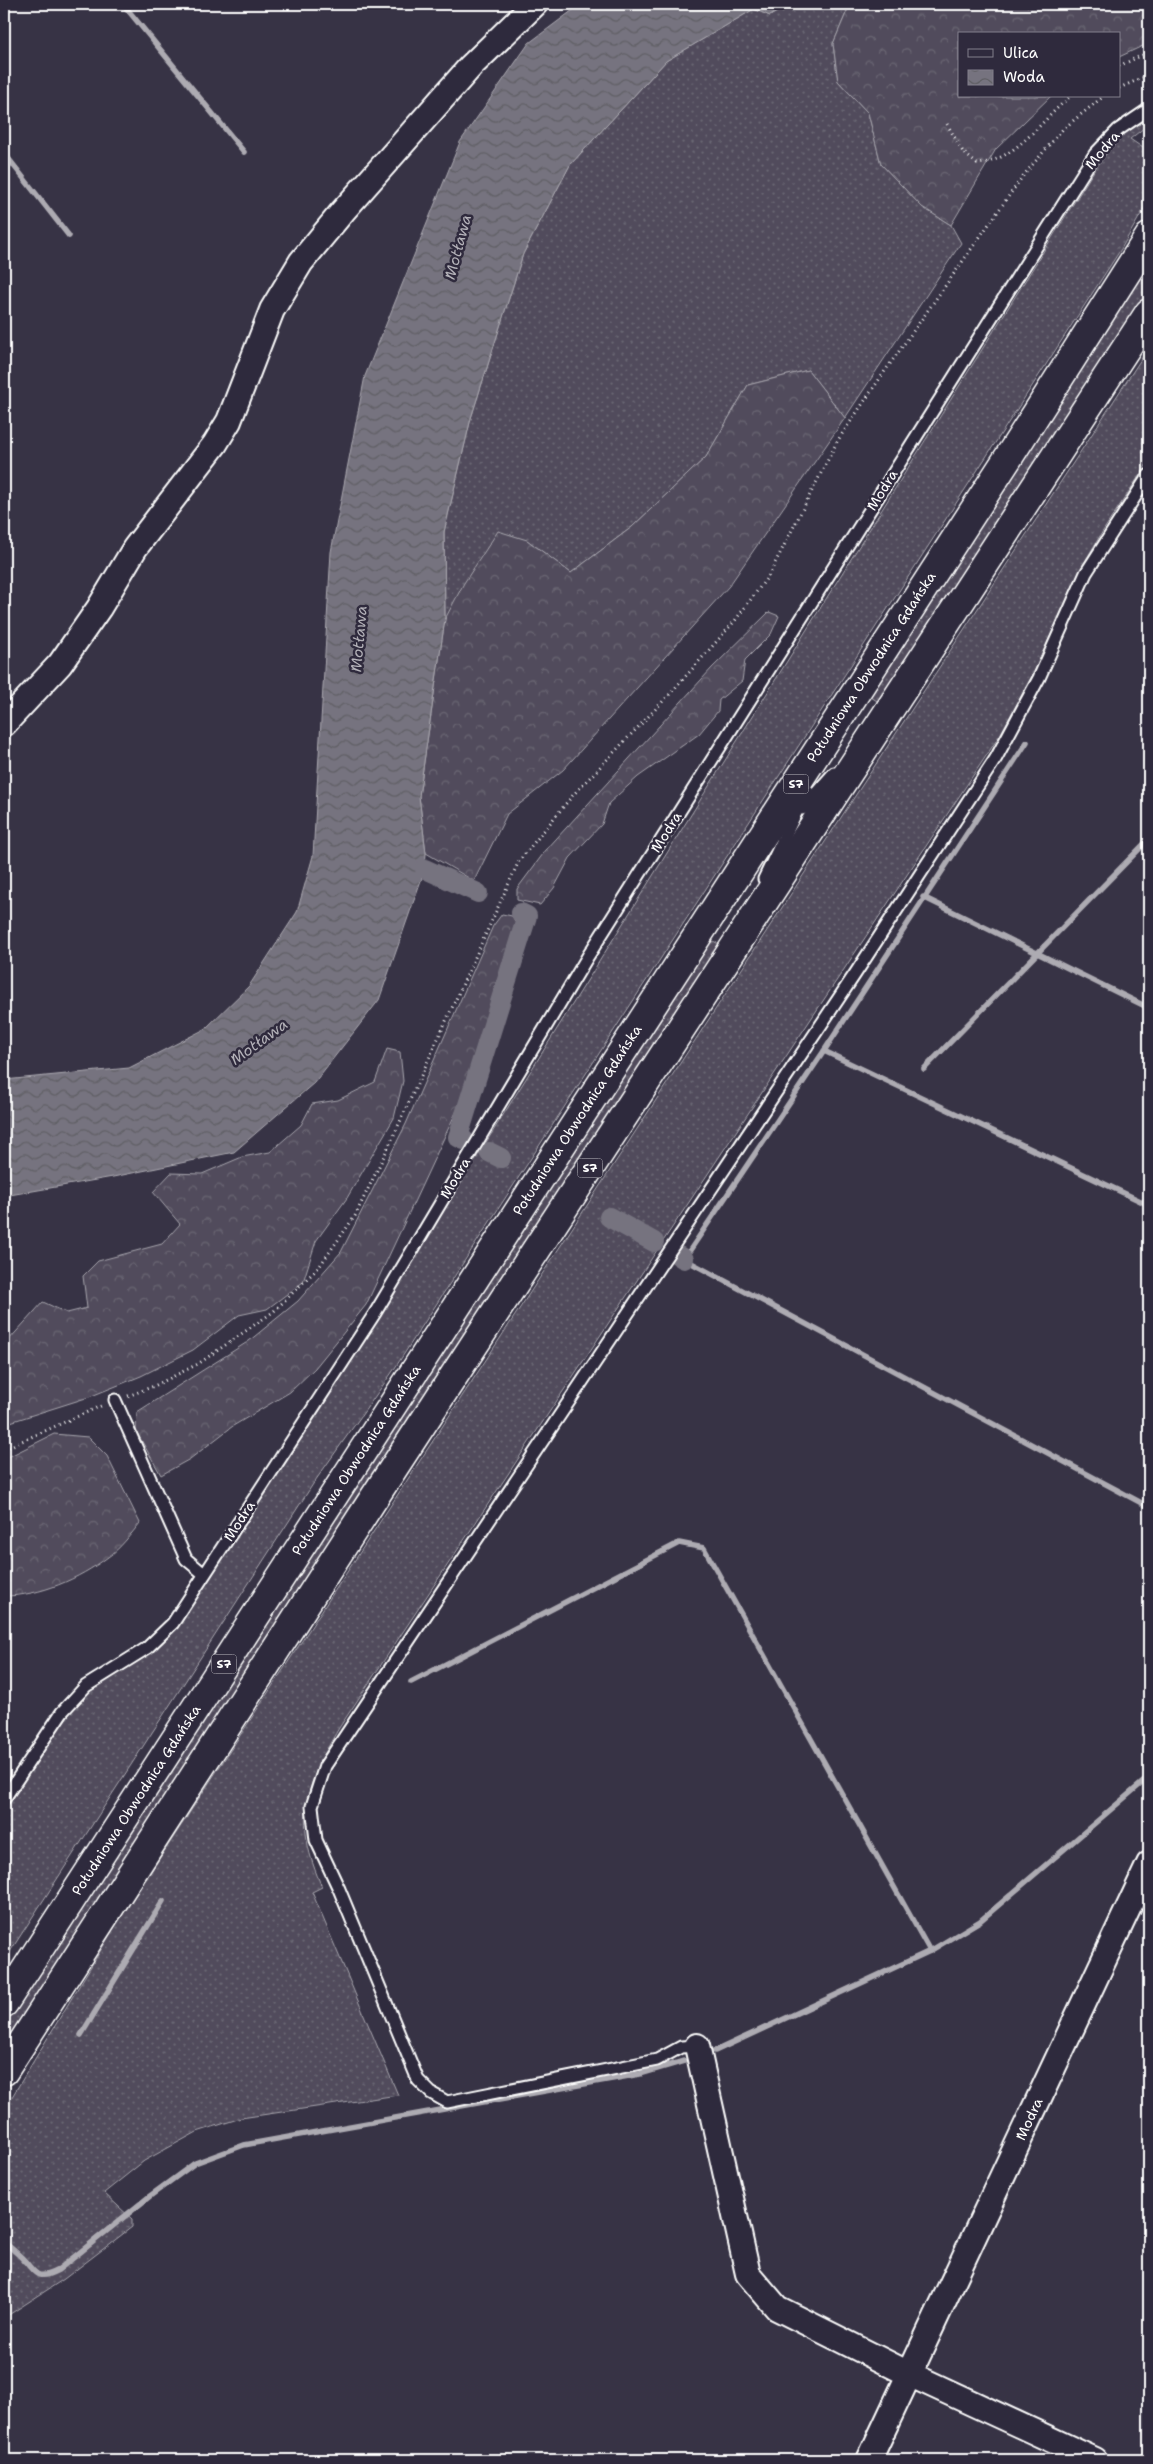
<svg xmlns="http://www.w3.org/2000/svg" width="1153" height="2464" font-family="'Shantell Sans',sans-serif">
	<style>
		.grass { fill: url(#grass-dots); stroke: #a8a6ae }
		.forest { fill: url(#forest-crowns); stroke: #a8a6ae }
		.water { fill: url(#water-waves); stroke: #adabb2 }
		.lines { fill: none; stroke-linecap: round; stroke-linejoin: round }
		.stream { stroke: #adabb2; stroke-width: 5.5 }
		.canal { stroke: #76737f; stroke-width: 20 }
		.lane-casing { stroke: #fff; stroke-width: 15 }
		.street-casing { stroke: #fff; stroke-width: 28 }
		.highway-casing { stroke: #fff; stroke-width: 31 }
		.path { stroke: #fff; stroke-width: 3; stroke-dasharray: 1 4; stroke-linecap: butt }
		.lane { stroke: #2f2a3d; stroke-width: 11 }
		.street { stroke: #2f2a3d; stroke-width: 24 }
		.highway { stroke: #2f2a3d; stroke-width: 28 }
		.labels { text-anchor: middle; dominant-baseline: central; stroke-width: 5; stroke-linejoin: round; paint-order: stroke }
		.shield { fill: #2f2a3d; stroke: #c1bfc5; stroke-width: 1 }
		.shield-label { font-size: 12px; font-weight: bold; fill: #fff }
		.street-label { font-size: 14px; fill: #fff; stroke: #2f2a3d }
		.water-label { font-size: 15px; font-style: italic; fill: #b4b2b9; stroke: #2f2a3d }
	</style>
	<defs>
		<pattern id="grass-dots" width="8" height="8" patternUnits="userSpaceOnUse" patternTransform="scale(1.25)"><rect width="8" height="8" fill="#514c5c"/><path d="M2 2h.1M6 6h.1" fill="none" stroke="#6b6774" stroke-width="1.8" stroke-linecap="round"/></pattern>
		<pattern id="forest-crowns" width="20" height="18" patternUnits="userSpaceOnUse" patternTransform="scale(1.25)"><rect width="20" height="18" fill="#514c5c"/><path d="M2 6a3 3 0 1 1 6 0M12 15a3 3 0 1 1 6 0" fill="none" stroke="#6b6774"/></pattern>
		<pattern id="water-waves" width="16" height="10" patternUnits="userSpaceOnUse" patternTransform="scale(1.25)"><rect width="16" height="10" fill="#76737f"/><path d="M0 5q4-4 8 0t8 0" fill="none" stroke="#5f5e63"/></pattern>
	</defs>
	<rect width="100%" height="100%" fill="#373345"/>
	<filter id="ink" filterUnits="userSpaceOnUse"><feTurbulence type="fractalNoise" baseFrequency=".02" numOctaves="2"/><feDisplacementMap in="SourceGraphic" scale="10" xChannelSelector="R" yChannelSelector="G"/><feConvolveMatrix kernelMatrix="1 2 1 2 8 2 1 2 1" color-interpolation-filters="sRGB"/></filter>
	<g filter="url(#ink)">
		<g class="grass">
			<polygon points="790,4 850,4 833,44 838,81 868,113 881,164 922,207 951,225 961,243 845,418 808,370 748,385 706,457 632,527 571,573 527,540 445,619 444,532 471,418 523,254 570,165 666,61 754,9 770,16"/>
			<polygon points="1149,116 1149,124 1130,139 1149,152 1149,200 1121,249 393,1371 315,1481 4,1961 4,1809 49,1740 76,1705 93,1689 150,1653 179,1624 475,1160 1095,169 1118,138"/>
			<polygon points="1149,262 1149,291 880,703 868,695"/>
			<path d="M1149 347V461L1103 531 1081 568 1034 672 1000 735 339 1728C304 1787 293 1822 322 1887L312 1892 398 2095 241 2118 197 2132 144 2161 104 2193 132 2219V2227L64 2279 4 2318V2110L116 1925Z"/>
			<polygon points="709,939 721,945 4,2046 4,2025"/>
		</g>
		<g class="forest">
			<polygon points="850,4 1149,4 1149,43 1119,57 1119,34 959,34 959,96 1051,96 996,149 951,225 922,207 881,164 868,113 838,81 833,44"/>
			<polygon points="808,370 845,418 729,586 563,770 507,814 474,881 426,853 419,796 445,619 464,583 498,531 527,540 571,573 632,527 706,457 748,385"/>
			<polygon points="769,612 779,616 771,634 745,660 742,681 719,700 718,711 699,734 638,777 609,803 602,824 570,858 554,888 540,905 517,900 517,889 546,850 712,668"/>
			<polygon points="502,914 512,916 519,928 457,1110 366,1305 315,1368 290,1392 233,1426 190,1459 161,1475 136,1431 137,1412 249,1341 298,1301 341,1252 406,1124 493,926"/>
			<polygon points="387,1049 400,1052 403,1081 394,1118 347,1198 316,1241 303,1282 267,1309 239,1315 193,1350 141,1376 89,1397 4,1424 4,1343 7,1342 43,1302 67,1313 87,1308 83,1276 98,1261 162,1244 180,1224 153,1192 171,1173 202,1174 242,1157 270,1152 301,1125 312,1104 338,1100 375,1082"/>
			<path d="M54 1434 88 1437 107 1456 140 1523C131 1534 120 1549 108 1557 79 1579 40 1596 4 1596V1459Z"/>
		</g>
		<polygon class="water" points="581,4 790,4 770,16 754,9 666,61 570,165 523,254 471,418 444,532 445,619 419,796 426,853 425,869 379,1000 314,1083 234,1152 113,1177 4,1196 4,1080 129,1068 205,1029 249,986 297,912 313,856 331,552 365,376 460,142 529,43"/>
		<g class="lines">
			<g class="stream">
				<polyline points="123,4 244,152"/>
				<polyline points="4,153 69,236"/>
				<polyline points="1027,742 824,1051 684,1259 1149,1507"/>
				<polyline points="923,897 1149,1008"/>
				<polyline points="824,1051 1149,1205"/>
				<polyline points="924,1069 1149,839"/>
				<polyline points="411,1682 679,1543 704,1548 930,1951"/>
				<polyline points="81,2035 163,1901"/>
				<polyline points="715,2051 930,1951 980,1921 1149,1777"/>
				<path d="M4 2242C10 2247 16 2252 22 2258 36 2272 35 2282 58 2270L150 2196 195 2163 244 2145 640 2074 684 2061"/>
			</g>
			<g class="canal">
				<polyline points="425,869 478,893"/>
				<polyline points="464,1140 458,1137 527,916 521,913"/>
				<polyline points="489,1152 501,1158"/>
				<polyline points="609,1217 654,1242"/>
				<polyline points="679,1256 684,1259"/>
			</g>
			<defs>
				<g id="lane">
					<polyline points="802,809 834,773"/>
					<polyline points="764,879 807,790"/>
					<polyline points="115,1400 186,1559 204,1574"/>
					<polyline points="4,1799 62,1712 86,1686 147,1648 173,1623 375,1313 588,956 1095,154 1118,130 1149,109"/>
					<polyline points="697,2046 681,2047 657,2060 447,2102 431,2093 418,2080 339,1889 316,1840 312,1806 325,1766 855,974 996,758 1039,678 1086,573 1149,475"/>
				</g>
				<g id="street">
					<polyline points="4,724 60,664 99,608 135,548 215,444 229,421 272,310 301,262 343,211 471,66 535,4"/>
					<polyline points="697,2046 748,2274 777,2308 909,2374 1095,2460"/>
					<polyline points="869,2460 1149,1864"/>
				</g>
				<g id="highway">
					<polyline points="4,2003 1010,455 1149,237"/>
					<polyline points="4,2071 370,1504 1149,313"/>
				</g>
			</defs>
			<use href="#lane" class="lane-casing"/>
			<use href="#street" class="street-casing"/>
			<use href="#highway" class="highway-casing"/>
			<g class="path">
				<polyline points="1119,66 1149,52"/>
				<polyline points="1119,88 1149,75"/>
				<path d="M947 124 963 152 977 164C1016 161 1042 119 1071 96"/>
				<polyline points="128,1396 154,1386 198,1364 273,1312 319,1267 355,1216 394,1135 519,861 573,795 669,695 734,622 769,575 838,440 885,371 1023,176 1063,129 1104,96"/>
				<polyline points="4,1449 101,1406"/>
			</g>
			<use href="#lane" class="lane"/>
			<use href="#street" class="street"/>
			<use href="#highway" class="highway"/>
		</g>
	</g>
	<g class="labels">
		<g class="shield">
			<rect x="783.5" y="774.5" width="25" height="19" rx="4"/>
			<rect x="577.5" y="1158.5" width="25" height="19" rx="4"/>
			<rect x="211.5" y="1654.5" width="25" height="19" rx="4"/>
		</g>
		<g class="shield-label">
			<text x="796" y="784">S7</text>
			<text x="590" y="1168">S7</text>
			<text x="224" y="1664">S7</text>
		</g>
		<g class="street-label">
			<text transform="translate(1102 150) rotate(-50)">Modra</text>
			<text transform="translate(882 490) rotate(-58)">Modra</text>
			<text transform="translate(871 667) rotate(-57)">Południowa Obwodnica Gdańska</text>
			<text transform="translate(666 832) rotate(-58)">Modra</text>
			<text transform="translate(577 1120) rotate(-57)">Południowa Obwodnica Gdańska</text>
			<text transform="translate(455 1178) rotate(-59)">Modra</text>
			<text transform="translate(356 1460) rotate(-57)">Południowa Obwodnica Gdańska</text>
			<text transform="translate(239 1521) rotate(-57)">Modra</text>
			<text transform="translate(136 1800) rotate(-57)">Południowa Obwodnica Gdańska</text>
			<text transform="translate(1029 2119) rotate(-65)">Modra</text>
		</g>
		<g class="water-label">
			<text transform="translate(458 247) rotate(-75)">Motława</text>
			<text transform="translate(359 639) rotate(-85)">Motława</text>
			<text transform="translate(259 1042) rotate(-36)">Motława</text>
		</g>
	</g>
	<rect width="1153" height="2464" fill="none" stroke="#2f2a3d" stroke-width="20"/>
	<rect x="10" y="10" width="1133" height="2444" fill="none" stroke="#fff" stroke-width="2" filter="url(#ink)"/>
	<rect x="958" y="32" width="162" height="65" fill="#2f2a3d" stroke="#827f8b"/>
	<rect x="968" y="49" width="25" height="8" fill="#2f2a3d" stroke="#827f8b"/>
	<text x="1003" y="58" font-size="15" fill="#ffffff">Ulica</text>
	<rect x="968" y="70" width="25" height="15" fill="url(#water-waves)" stroke="#827f8b"/>
	<text x="1003" y="82" font-size="15" fill="#ffffff">Woda</text>
</svg>
